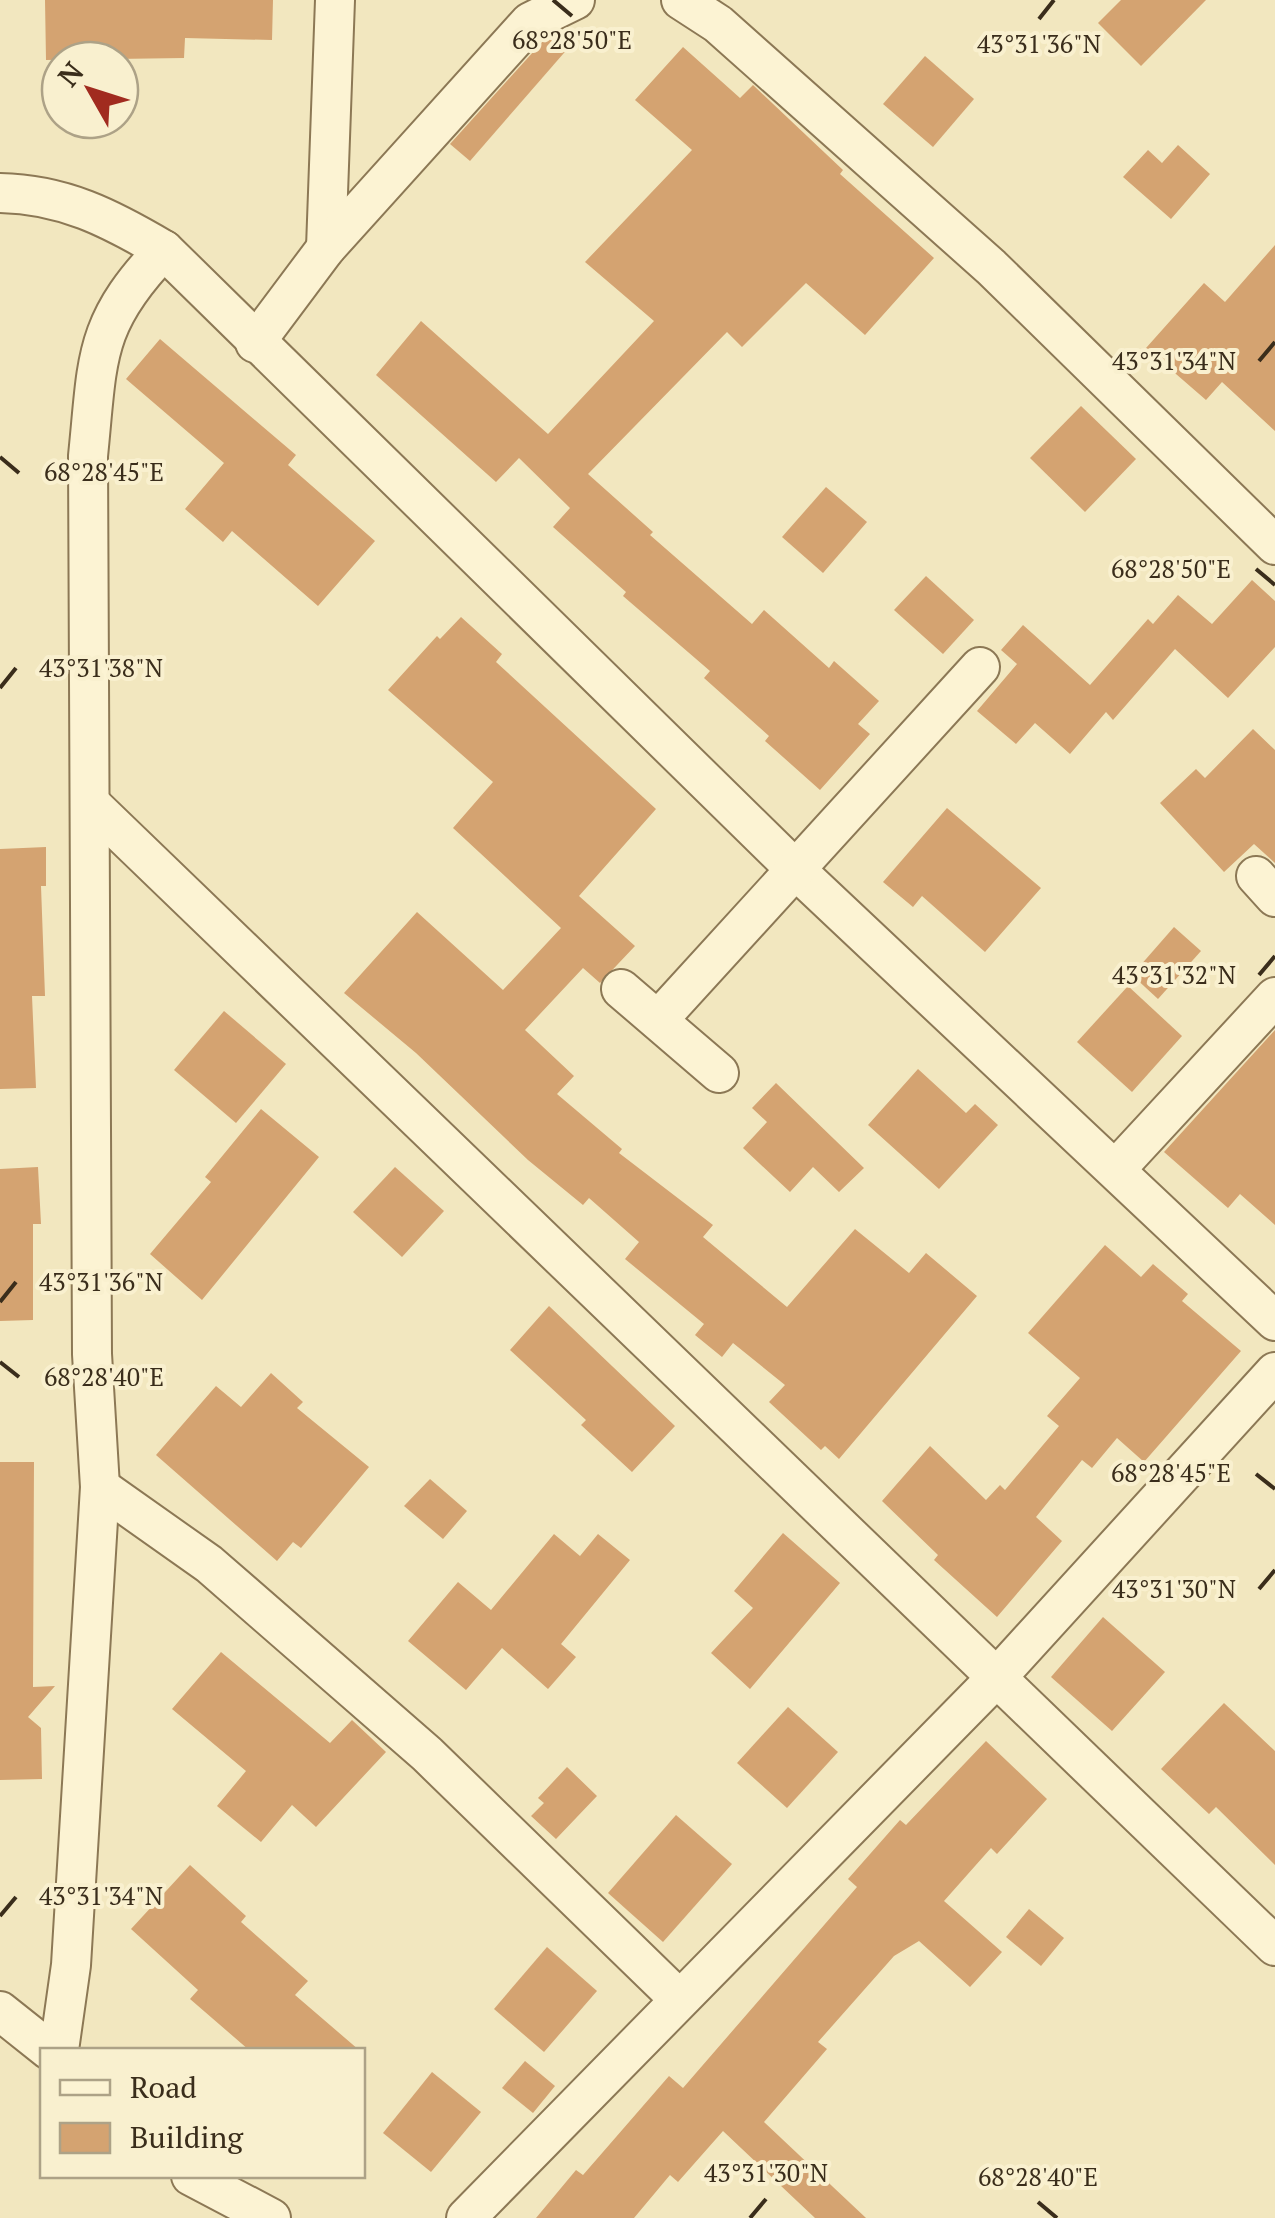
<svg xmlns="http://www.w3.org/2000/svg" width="1275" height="2218" font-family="'PT Serif',serif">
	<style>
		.building { fill: #d4a371 }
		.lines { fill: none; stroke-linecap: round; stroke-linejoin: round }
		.street-casing { stroke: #8c7855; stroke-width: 42 }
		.street { stroke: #fcf3d3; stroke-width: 38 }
		.ticks { fill: none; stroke: #3a2d1b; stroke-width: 4 }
		.ticks-label { font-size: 25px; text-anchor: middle; fill: #3a2d1b; stroke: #f9f0cf; stroke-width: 8; stroke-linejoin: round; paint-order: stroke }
	</style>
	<rect width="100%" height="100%" fill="#f2e7bf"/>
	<g class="building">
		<polygon points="45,0 273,0 272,40 185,38 184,58 46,60"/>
		<polygon points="1121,0 1206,0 1141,66 1098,23"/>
		<polygon points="556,34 570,46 470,161 450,144 544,40"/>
		<polygon points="683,47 740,98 753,85 843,170 840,174 934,258 865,335 806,283 742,347 727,332 588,474 653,532 650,535 752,624 764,610 829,668 834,661 879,701 858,724 870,734 820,790 765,741 769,736 704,678 710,671 623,596 626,592 553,527 570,508 519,458 496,482 376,375 421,321 548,434 654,321 585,262 692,150 635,100"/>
		<polygon points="925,56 974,99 933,147 883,104"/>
		<polygon points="1178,145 1210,174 1171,219 1123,177 1148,150 1162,163"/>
		<polygon points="1275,245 1275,431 1222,382 1206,400 1146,348 1204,283 1225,302"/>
		<polygon points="160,339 296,455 288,465 375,541 318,606 232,531 223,542 185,509 224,463 126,379"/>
		<polygon points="1081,406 1136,459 1085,512 1030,458"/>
		<polygon points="826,487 867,522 823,573 782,537"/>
		<polygon points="926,576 974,620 943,654 894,610"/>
		<polygon points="1252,580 1275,601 1275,647 1228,698 1175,649 1113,720 1106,712 1070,754 1035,723 1016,744 977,711 1017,664 1001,650 1023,625 1090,685 1148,619 1153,624 1178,595 1212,624"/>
		<polygon points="461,617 502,654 496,662 656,809 579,896 635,946 600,983 583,968 525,1030 574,1076 557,1094 622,1149 619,1153 713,1225 703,1237 787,1307 855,1229 909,1273 926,1253 977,1296 839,1459 825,1446 821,1450 769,1402 785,1385 733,1343 722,1357 695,1335 704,1324 625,1259 639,1242 589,1198 583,1205 528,1160 416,1053 344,993 417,912 503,990 561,928 453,828 493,782 388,690 437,636 440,639"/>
		<polygon points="1253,729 1275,750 1275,863 1254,844 1224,872 1160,803 1196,769 1205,778"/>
		<polygon points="947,808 1041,888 985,952 922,896 913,907 883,882"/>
		<polygon points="46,847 46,886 41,886 45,996 32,996 36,1088 0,1089 0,849"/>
		<polygon points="1174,927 1201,951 1158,999 1132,975"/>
		<polygon points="1128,986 1182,1036 1132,1092 1077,1042"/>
		<polygon points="224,1011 286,1064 236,1123 174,1070"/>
		<polygon points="1275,1030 1275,1225 1240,1194 1228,1208 1164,1152"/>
		<polygon points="918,1069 966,1113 975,1104 998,1125 939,1189 868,1125"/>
		<polygon points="776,1083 864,1168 839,1192 813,1167 790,1192 743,1148 767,1122 752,1108"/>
		<polygon points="261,1109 319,1157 202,1300 150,1254 211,1182 205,1177"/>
		<polygon points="38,1167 41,1224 33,1224 33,1320 0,1321 0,1169"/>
		<polygon points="395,1167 444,1211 402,1257 353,1212"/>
		<polygon points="1105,1245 1141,1277 1153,1264 1188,1294 1182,1301 1241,1351 1144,1462 1117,1438 1092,1468 1082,1460 1036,1517 1062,1541 997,1617 934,1560 938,1555 882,1501 930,1446 986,1500 1000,1485 1005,1490 1059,1426 1047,1416 1080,1378 1028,1333"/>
		<polygon points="549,1306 675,1426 632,1472 581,1425 586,1420 510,1350"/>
		<polygon points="271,1373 303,1402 297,1408 369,1467 301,1548 293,1542 277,1561 156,1455 216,1386 241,1407"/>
		<polygon points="0,1462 34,1462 33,1687 55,1686 28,1717 41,1728 42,1779 0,1780"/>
		<polygon points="430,1479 467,1511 443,1539 404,1506"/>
		<polygon points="783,1533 840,1583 750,1689 711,1653 753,1608 734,1591"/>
		<polygon points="554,1534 580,1556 598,1534 630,1560 561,1644 576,1657 548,1689 502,1648 466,1690 408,1641 458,1582 491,1610"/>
		<polygon points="1103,1617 1165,1672 1112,1731 1051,1677"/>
		<polygon points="221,1652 330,1743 352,1720 386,1752 316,1827 292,1805 261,1842 217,1806 246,1771 172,1709"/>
		<polygon points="1224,1703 1275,1751 1275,1865 1216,1807 1209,1814 1161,1769"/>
		<polygon points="788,1707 838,1752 787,1808 737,1763"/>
		<polygon points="986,1741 1047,1799 997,1854 991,1848 944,1901 1002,1952 970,1987 919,1941 894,1956 818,2042 827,2049 764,2122 866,2218 815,2218 723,2131 678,2182 670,2175 634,2218 536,2218 576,2170 583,2175 669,2076 683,2088 857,1887 848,1879 900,1820 906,1825"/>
		<polygon points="567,1767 597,1796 556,1839 531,1816 544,1803 538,1798"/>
		<polygon points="676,1815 732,1864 663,1942 608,1893"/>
		<polygon points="190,1865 246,1916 241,1922 308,1981 295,1995 359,2050 249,2050 190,1999 198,1990 131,1929"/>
		<polygon points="1029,1909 1064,1938 1041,1966 1006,1937"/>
		<polygon points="547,1947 597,1991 544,2052 494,2009"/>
		<polygon points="525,2061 555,2086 533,2113 502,2088"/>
		<polygon points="432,2072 481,2112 431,2172 383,2133"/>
	</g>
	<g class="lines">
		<defs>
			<g id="street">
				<polyline points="681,0 718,24 991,267 1275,545"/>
				<path d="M0 193C63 194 110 218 164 250L796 870 1275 1321"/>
				<polyline points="326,248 335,0"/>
				<polyline points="255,343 326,248 530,22 575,0"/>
				<polyline points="91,804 1275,1946"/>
				<polyline points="1256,876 1275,897"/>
				<polyline points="621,989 719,1073"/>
				<polyline points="658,1020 980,667"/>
				<polyline points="1116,1169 1275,997"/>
				<polyline points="100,1487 209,1564 427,1754 678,1998"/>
				<polyline points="0,2011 49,2050"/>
				<path d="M59 2050 71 1965 100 1487 92 1354 88 456C98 360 92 324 164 250"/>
				<polyline points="191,2176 271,2218"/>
				<polyline points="466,2218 998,1676 1275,1372"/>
			</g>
		</defs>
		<use href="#street" class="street-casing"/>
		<use href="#street" class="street"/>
	</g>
	<path class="ticks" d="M553 0 572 16M1039 19 1054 0M1259 361 1275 342M0 457 19 473M1256 569 1275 585M0 688 16 668M1259 975 1275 956M0 1302 16 1282M0 1362 19 1377M1256 1474 1275 1489M1259 1589 1275 1570M0 1916 16 1897M1038 2202 1057 2218M750 2218 766 2199"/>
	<g class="ticks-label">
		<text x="572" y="49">68°28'50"E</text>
		<text x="1039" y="53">43°31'36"N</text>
		<text x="1174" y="370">43°31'34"N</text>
		<text x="104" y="481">68°28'45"E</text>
		<text x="1171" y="578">68°28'50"E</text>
		<text x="101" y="677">43°31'38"N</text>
		<text x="1174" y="984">43°31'32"N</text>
		<text x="101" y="1291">43°31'36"N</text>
		<text x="104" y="1386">68°28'40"E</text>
		<text x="1171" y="1482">68°28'45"E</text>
		<text x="1174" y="1598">43°31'30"N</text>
		<text x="101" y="1905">43°31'34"N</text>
		<text x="766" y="2182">43°31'30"N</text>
		<text x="1038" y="2186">68°28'40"E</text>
	</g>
	<rect x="40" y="2048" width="325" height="130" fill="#f9f0cf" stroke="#ada287" stroke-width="2.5"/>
	<rect x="60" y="2080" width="50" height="15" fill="#fcf3d3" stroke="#ada287" stroke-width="2.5"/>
	<text x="130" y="2098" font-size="30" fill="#3a2d1b">Road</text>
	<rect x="60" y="2123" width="50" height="30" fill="#d4a371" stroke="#ada287" stroke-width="2.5"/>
	<text x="130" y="2148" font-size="30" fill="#3a2d1b">Building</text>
	<g transform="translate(90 90) rotate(309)"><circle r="48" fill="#f9f0cf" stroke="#ada287" stroke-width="2.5"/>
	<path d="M0-8L18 38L0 25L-18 38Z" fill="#a12b1f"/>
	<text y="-15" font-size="28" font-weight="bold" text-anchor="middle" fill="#3a2d1b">N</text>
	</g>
</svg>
